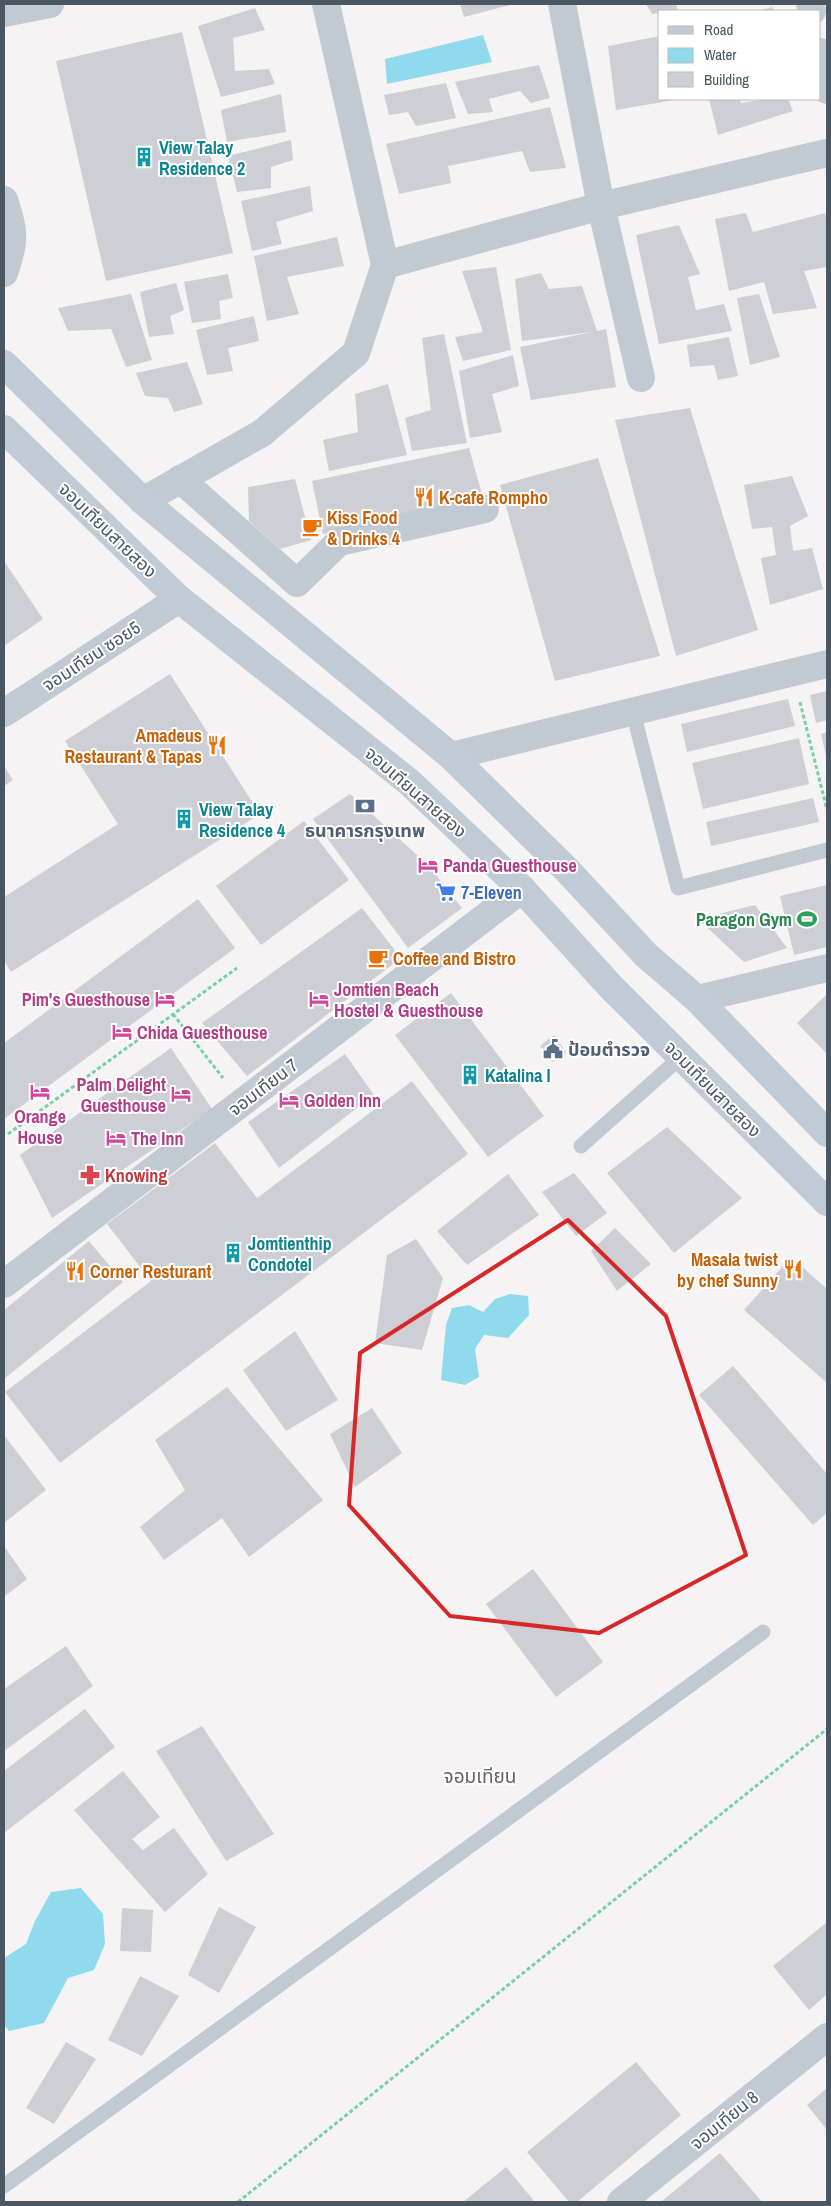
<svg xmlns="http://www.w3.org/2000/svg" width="831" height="2206" font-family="'Archivo Narrow','Noto Sans Thai',sans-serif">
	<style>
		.water { fill: #90daee }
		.building { fill: #cdcfd5 }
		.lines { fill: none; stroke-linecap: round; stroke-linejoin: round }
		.path { stroke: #7ad0a6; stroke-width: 3; stroke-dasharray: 4 2.5; stroke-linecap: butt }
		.lane { stroke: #c1cad2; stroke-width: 15 }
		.street { stroke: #c1cad2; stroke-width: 28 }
		.secondary { stroke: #c1cbd6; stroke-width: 28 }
		.marked { fill: none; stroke: #d62828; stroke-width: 4; stroke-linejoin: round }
		.labels { text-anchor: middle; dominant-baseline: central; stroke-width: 4; stroke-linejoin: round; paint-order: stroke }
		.culture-label { font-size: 18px; font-weight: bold; fill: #0d838f; stroke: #fff; text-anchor: start }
		.food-label { font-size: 18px; font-weight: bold; fill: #c56008; stroke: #fff; text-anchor: start }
		.street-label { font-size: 18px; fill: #4a5661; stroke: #fff }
		.service-label { font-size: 18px; font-weight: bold; fill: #4e5e75; stroke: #fff }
		.hotel-label { font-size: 18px; font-weight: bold; fill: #b23c85; stroke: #fff; text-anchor: start }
		.shop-label { font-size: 18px; font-weight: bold; fill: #366cbe; stroke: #fff; text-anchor: start }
		.leisure-label { font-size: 18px; font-weight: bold; fill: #27864d; stroke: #fff; text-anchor: end }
		.health-label { font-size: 18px; font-weight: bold; fill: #be3a42; stroke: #fff; text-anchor: start }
		.neighbourhood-label { font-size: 19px; fill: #5f6368; stroke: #fff }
	</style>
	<rect width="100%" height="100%" fill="#f5f3f3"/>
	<g class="water">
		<polygon points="483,35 492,62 387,84 385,59"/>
		<polygon points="510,1294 528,1296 529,1315 508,1338 484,1335 475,1349 479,1377 465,1385 441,1380 446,1325 452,1308 469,1305 483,1312 495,1299"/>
		<polygon points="81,1888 103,1914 105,1944 94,1970 68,1978 44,2023 9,2031 4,2025 4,1958 26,1944 35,1921 51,1892"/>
	</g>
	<g class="building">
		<polygon points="460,4 514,4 464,17"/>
		<polygon points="646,4 676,4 678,11 660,11 660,13 652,14"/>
		<polygon points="772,7 774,11 759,11"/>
		<polygon points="255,8 265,30 233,38 235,71 269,69 275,84 221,97 198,26"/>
		<polygon points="182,32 233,253 106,281 56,61"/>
		<polygon points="660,36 660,99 674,100 616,110 608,46"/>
		<polygon points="539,65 550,98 531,103 520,91 489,99 493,112 468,114 455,82"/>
		<polygon points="446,83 456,118 416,126 408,112 389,115 384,95"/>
		<polygon points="281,94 286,132 227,142 221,110"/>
		<polygon points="709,99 740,99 741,103 767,99 788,99 793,111 718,135"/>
		<polygon points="550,107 566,168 530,172 522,151 448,166 451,183 399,194 386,144"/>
		<polygon points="291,140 293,160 271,167 271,188 237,192 228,156"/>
		<polygon points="310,186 313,211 276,222 282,244 252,251 241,201"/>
		<polygon points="746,213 753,232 825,213 827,224 827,267 804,271 817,308 773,314 764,282 729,291 715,219"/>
		<polygon points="679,225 700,274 688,277 696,310 724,304 732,331 659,344 636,235"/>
		<polygon points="337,237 344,266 287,277 299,314 267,321 254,256"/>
		<polygon points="496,267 511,350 463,361 455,337 483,332 462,271"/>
		<polygon points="541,273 549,289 582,286 597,331 606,329 616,387 531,400 520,347 592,332 522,341 515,279"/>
		<polygon points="228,274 233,298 219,301 221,319 192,323 184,282"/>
		<polygon points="176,283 184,310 170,316 174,334 149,337 140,292"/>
		<polygon points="131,294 152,360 126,367 111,329 68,331 58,308"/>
		<polygon points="759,294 780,357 750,365 737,298"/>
		<polygon points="254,316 259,341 228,348 233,371 207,375 196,330"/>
		<polygon points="444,334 467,443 412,451 405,418 431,410 422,338"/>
		<polygon points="729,337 738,376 718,380 714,365 690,367 687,345"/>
		<polygon points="513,355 519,386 492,394 502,432 470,438 459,371"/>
		<polygon points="187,362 203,404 174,412 168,398 145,396 136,373"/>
		<polygon points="388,384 407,455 329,471 323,440 358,432 355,394"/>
		<polygon points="690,408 758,630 676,656 615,420"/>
		<polygon points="469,448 483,498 323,534 312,481"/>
		<polygon points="598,458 660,656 555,681 500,485"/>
		<polygon points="792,476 808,516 790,526 793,551 812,548 823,589 770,605 761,558 776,555 772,527 752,529 744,485"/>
		<polygon points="295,479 311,540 280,549 249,521 248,487"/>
		<polygon points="4,561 43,619 4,646"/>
		<polygon points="170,674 260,814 11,972 4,961 4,897 118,824 65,741"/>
		<polygon points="827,691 827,720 816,723 810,695"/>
		<polygon points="788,699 795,726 687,752 681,724"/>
		<polygon points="827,732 827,756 826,756 821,734"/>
		<polygon points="799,738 809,784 703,809 692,763"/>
		<polygon points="4,766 13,780 4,786"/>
		<polygon points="350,794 428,865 462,908 408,948 313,819"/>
		<polygon points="813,798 819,822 711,846 706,822"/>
		<polygon points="304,821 349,880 261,945 216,886"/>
		<polygon points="827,885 827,947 794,955 780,896"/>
		<polygon points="198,899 235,948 4,1119 4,1043"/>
		<polygon points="755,905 787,948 744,962 698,919"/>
		<polygon points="362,908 401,958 247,1076 202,1023"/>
		<polygon points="451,993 544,1116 488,1157 395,1035"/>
		<polygon points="827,994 827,1054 797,1023"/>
		<polygon points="554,1035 566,1052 553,1062 540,1046"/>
		<polygon points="171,1048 212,1109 52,1218 20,1155"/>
		<polygon points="345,1054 374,1095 279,1168 248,1122"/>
		<polygon points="412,1081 468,1154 60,1463 5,1392 151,1281 107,1224 215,1143 257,1198"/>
		<polygon points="667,1127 742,1198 674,1253 607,1173"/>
		<polygon points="574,1173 607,1213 576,1236 542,1192"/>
		<polygon points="508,1174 539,1215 467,1265 437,1231"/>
		<polygon points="615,1228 651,1264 617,1291 591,1251"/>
		<polygon points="416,1239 443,1278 422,1350 375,1343 387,1255"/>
		<polygon points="89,1241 123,1282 4,1379 4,1310"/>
		<polygon points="791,1257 827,1289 827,1383 744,1310"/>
		<polygon points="295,1331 338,1400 286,1431 243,1370"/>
		<polygon points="733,1366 827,1474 827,1513 813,1525 699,1395"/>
		<polygon points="227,1387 323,1500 249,1557 222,1518 164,1560 140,1527 185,1490 155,1440"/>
		<polygon points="372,1408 402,1453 355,1487 330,1434"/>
		<polygon points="4,1435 46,1490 4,1523"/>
		<polygon points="4,1546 27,1579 4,1597"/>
		<polygon points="533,1569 603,1662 556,1697 486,1604"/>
		<polygon points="66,1646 93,1686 4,1751 4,1689"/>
		<polygon points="85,1709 115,1747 4,1833 4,1771"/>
		<polygon points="202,1726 274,1834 226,1861 156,1751"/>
		<polygon points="123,1771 160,1817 132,1839 143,1850 174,1828 208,1874 165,1912 74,1810"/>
		<polygon points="219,1907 256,1927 219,1993 188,1975"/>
		<polygon points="122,1908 153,1910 151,1952 120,1951"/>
		<polygon points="827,1922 827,1994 809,2010 773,1966"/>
		<polygon points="140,1976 179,1996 142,2056 108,2040"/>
		<polygon points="66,2042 96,2059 54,2124 26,2108"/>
		<polygon points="636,2062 681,2115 577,2202 569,2202 527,2152"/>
		<polygon points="827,2088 827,2130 807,2105"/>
		<polygon points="720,2153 762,2202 661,2202"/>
		<polygon points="506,2167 535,2202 463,2202"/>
	</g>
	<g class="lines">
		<g class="path">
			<polyline points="800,702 827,810"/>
			<polyline points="173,1014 223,1078"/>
			<polyline points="8,1134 237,968"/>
			<polyline points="238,2202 827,1729"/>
		</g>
		<g class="lane">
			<polyline points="633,712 678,888 827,850"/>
			<polyline points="581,1146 681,1057"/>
			<polyline points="4,2186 763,1632"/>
		</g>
		<g class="street">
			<polyline points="562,4 601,206 641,378"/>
			<polyline points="810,4 812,11"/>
			<polyline points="4,13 50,4"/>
			<polyline points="820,52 827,90"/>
			<path d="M4 200C15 231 15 242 4 273"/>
			<polyline points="385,265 601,206 827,153"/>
			<polyline points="180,479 297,583 339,542 485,509"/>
			<polyline points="143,501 262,433 356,353 385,265 326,4"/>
			<polyline points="4,713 179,599"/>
			<polyline points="451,756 827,664"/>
			<polyline points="697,999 827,968"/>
			<polyline points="4,1284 522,889"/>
			<polyline points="621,2202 827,2037"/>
		</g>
		<g class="secondary">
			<polyline points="4,364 143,501 451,756 567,870 646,955 697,999 827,1133"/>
			<polyline points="4,429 179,599 409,782 522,889 611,987 827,1202"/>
		</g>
	</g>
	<path class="marked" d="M568 1220 666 1316 746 1555 599 1633 450 1616 349 1505 360 1353Z"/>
	<defs>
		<symbol id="building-bare" viewBox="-9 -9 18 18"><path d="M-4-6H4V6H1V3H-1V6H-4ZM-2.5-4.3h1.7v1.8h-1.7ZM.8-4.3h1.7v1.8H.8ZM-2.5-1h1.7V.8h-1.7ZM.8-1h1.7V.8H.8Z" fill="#0f9aa8" stroke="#fff" stroke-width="2.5" paint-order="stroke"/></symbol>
		<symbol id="restaurant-bare" viewBox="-9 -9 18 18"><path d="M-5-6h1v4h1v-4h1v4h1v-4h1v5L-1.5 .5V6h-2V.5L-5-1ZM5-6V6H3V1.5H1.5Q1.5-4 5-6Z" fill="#e8710a" stroke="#fff" stroke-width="2.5" paint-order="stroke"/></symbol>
		<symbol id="cafe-bare" viewBox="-9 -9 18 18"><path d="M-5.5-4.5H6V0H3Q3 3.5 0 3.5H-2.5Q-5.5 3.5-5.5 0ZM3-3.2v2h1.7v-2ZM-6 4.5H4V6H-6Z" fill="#e8710a" stroke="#fff" stroke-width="2.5" paint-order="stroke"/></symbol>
		<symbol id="bank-bare" viewBox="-9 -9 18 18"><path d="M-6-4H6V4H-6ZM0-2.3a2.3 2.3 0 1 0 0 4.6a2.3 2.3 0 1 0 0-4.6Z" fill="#5c6f8a" stroke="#fff" stroke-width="2.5" paint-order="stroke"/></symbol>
		<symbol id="hotel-bare" viewBox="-9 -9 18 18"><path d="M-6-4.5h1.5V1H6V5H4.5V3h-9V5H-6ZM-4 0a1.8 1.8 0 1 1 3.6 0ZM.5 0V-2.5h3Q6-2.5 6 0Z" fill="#d1479c" stroke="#fff" stroke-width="2.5" paint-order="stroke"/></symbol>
		<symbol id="supermarket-bare" viewBox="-9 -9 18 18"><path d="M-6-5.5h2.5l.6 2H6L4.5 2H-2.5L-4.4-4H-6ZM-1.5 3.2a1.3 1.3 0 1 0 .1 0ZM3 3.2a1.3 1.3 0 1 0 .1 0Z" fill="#3f7fe0" stroke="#fff" stroke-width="2.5" paint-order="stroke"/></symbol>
		<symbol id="stadium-bare" viewBox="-9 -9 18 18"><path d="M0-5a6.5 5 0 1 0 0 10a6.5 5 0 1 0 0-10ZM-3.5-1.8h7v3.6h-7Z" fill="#2e9e5b" stroke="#fff" stroke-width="2.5" paint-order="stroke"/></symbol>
		<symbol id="civic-bare" viewBox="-9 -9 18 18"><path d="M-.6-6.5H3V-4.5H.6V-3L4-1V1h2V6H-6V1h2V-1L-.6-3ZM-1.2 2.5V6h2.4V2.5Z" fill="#5c6f8a" stroke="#fff" stroke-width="2.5" paint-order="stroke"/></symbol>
		<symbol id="pharmacy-bare" viewBox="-9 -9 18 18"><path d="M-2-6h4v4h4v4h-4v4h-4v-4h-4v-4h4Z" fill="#e0444e" stroke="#fff" stroke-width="2.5" paint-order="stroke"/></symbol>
	</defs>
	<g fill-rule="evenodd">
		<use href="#building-bare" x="130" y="143" width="28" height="28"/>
		<use href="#restaurant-bare" x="410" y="483" width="28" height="28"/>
		<use href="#cafe-bare" x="298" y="513" width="28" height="28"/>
		<use href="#restaurant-bare" x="203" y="731" width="28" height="28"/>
		<use href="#bank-bare" x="351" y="792" width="28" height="28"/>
		<use href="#building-bare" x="170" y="805" width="28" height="28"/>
		<use href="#hotel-bare" x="414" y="851" width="28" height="28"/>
		<use href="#supermarket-bare" x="432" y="878" width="28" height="28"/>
		<use href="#stadium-bare" x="793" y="905" width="28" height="28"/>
		<use href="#cafe-bare" x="364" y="944" width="28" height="28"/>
		<use href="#hotel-bare" x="151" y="985" width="28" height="28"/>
		<use href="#hotel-bare" x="305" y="985" width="28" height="28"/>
		<use href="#hotel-bare" x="108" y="1018" width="28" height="28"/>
		<use href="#civic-bare" x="539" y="1035" width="28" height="28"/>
		<use href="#building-bare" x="456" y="1061" width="28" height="28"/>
		<use href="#hotel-bare" x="26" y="1078" width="28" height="28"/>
		<use href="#hotel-bare" x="167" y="1080" width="28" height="28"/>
		<use href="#hotel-bare" x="275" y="1086" width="28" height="28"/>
		<use href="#hotel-bare" x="102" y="1124" width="28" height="28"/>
		<use href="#pharmacy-bare" x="76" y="1161" width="28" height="28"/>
		<use href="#building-bare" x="219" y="1239" width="28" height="28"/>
		<use href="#restaurant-bare" x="779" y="1255" width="28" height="28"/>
		<use href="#restaurant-bare" x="61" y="1257" width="28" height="28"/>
	</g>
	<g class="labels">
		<g class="culture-label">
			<text x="159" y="147">View Talay<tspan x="159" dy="21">Residence 2</tspan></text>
			<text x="199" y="809">View Talay<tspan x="199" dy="21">Residence 4</tspan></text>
			<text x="485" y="1075">Katalina I</text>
			<text x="248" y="1243">Jomtienthip<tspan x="248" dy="21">Condotel</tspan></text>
		</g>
		<g class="food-label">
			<text x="439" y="497">K-cafe Rompho</text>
			<text x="327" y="517">Kiss Food<tspan x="327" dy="21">&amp; Drinks 4</tspan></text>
			<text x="202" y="735" text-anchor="end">Amadeus<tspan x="202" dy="21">Restaurant &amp; Tapas</tspan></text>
			<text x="393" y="958">Coffee and Bistro</text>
			<text x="778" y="1259" text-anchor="end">Masala twist<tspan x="778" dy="21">by chef Sunny</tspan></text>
			<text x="90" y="1271">Corner Resturant</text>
		</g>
		<g class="street-label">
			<text transform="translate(108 530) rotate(44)">จอมเทียนสายสอง</text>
			<text transform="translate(91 656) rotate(-33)">จอมเทียน ซอย5</text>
			<text transform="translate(416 792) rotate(41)">จอมเทียนสายสอง</text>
			<text transform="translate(263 1087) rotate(-37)">จอมเทียน 7</text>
			<text transform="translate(713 1089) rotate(45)">จอมเทียนสายสอง</text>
			<text transform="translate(724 2120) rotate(-39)">จอมเทียน 8</text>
		</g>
		<g class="service-label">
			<text x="365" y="830">ธนาคารกรุงเทพ</text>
			<text x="568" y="1049" text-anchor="start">ป้อมตำรวจ</text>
		</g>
		<g class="hotel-label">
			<text x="443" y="865">Panda Guesthouse</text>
			<text x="334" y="989">Jomtien Beach<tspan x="334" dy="21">Hostel &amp; Guesthouse</tspan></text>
			<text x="150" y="999" text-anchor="end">Pim's Guesthouse</text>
			<text x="137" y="1032">Chida Guesthouse</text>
			<text x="166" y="1084" text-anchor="end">Palm Delight<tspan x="166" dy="21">Guesthouse</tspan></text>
			<text x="304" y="1100">Golden Inn</text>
			<text x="40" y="1116" text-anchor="middle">Orange<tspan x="40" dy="21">House</tspan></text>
			<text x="131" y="1138">The Inn</text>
		</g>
		<g class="shop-label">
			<text x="461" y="892">7-Eleven</text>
		</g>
		<g class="leisure-label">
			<text x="792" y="919">Paragon Gym</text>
		</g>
		<g class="health-label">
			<text x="105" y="1175">Knowing</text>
		</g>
		<g class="neighbourhood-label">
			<text x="480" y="1776">จอมเทียน</text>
		</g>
	</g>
	<rect width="831" height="2206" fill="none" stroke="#4a5661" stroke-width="10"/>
	<rect x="658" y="10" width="162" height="90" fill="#ffffff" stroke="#b7bbc0"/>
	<rect x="668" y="26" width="25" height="8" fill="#c1cbd6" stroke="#b7bbc0"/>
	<text x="704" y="35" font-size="15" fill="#4a5661">Road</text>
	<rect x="668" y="48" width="25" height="15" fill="#90daee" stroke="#b7bbc0"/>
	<text x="704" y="60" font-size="15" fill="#4a5661">Water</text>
	<rect x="668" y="72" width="25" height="15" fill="#cdcfd5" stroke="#b7bbc0"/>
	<text x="704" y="85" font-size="15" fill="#4a5661">Building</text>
</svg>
